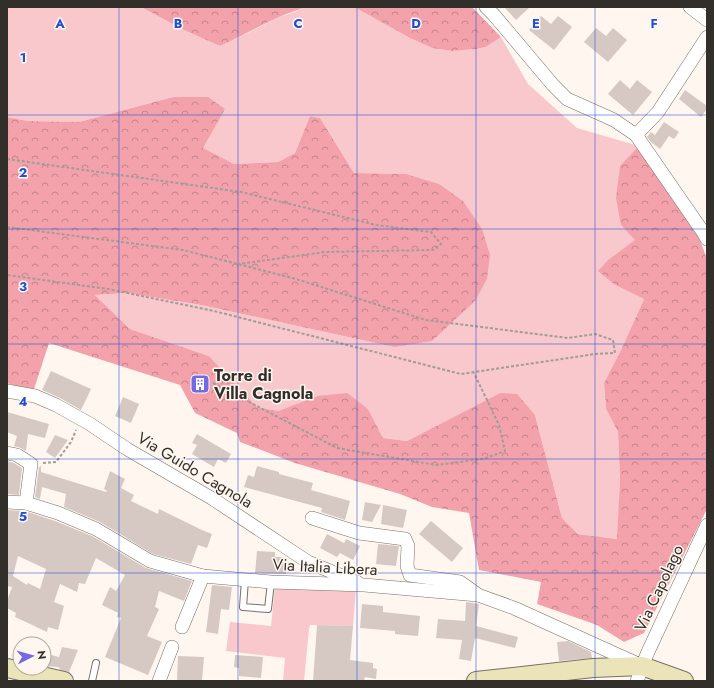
<svg xmlns="http://www.w3.org/2000/svg" width="714" height="688" font-family="Jost,sans-serif">
	<style>
		.green { fill: #f8c8cd }
		.forest { fill: url(#forest-crowns) }
		.building { fill: #d6c9c4; fill-rule: evenodd }
		.lines { fill: none; stroke-linecap: round; stroke-linejoin: round }
		.lane-casing { stroke: #787067; stroke-width: 8 }
		.street-casing { stroke: #787067; stroke-width: 14 }
		.secondary-casing { stroke: #787067; stroke-width: 20 }
		.path { stroke: #a29c96; stroke-width: 2; stroke-dasharray: 3 2; stroke-linecap: butt }
		.lane { stroke: #fff; stroke-width: 6 }
		.street { stroke: #fff; stroke-width: 13 }
		.secondary { stroke: #eae4b8; stroke-width: 18 }
		.grid { fill: none; stroke: #1d4ed8; stroke-width: 1; stroke-opacity: 0.55 }
		.labels { text-anchor: middle; dominant-baseline: central; stroke-width: 3; stroke-linejoin: round; paint-order: stroke }
		.poi-label { font-size: 16px; font-weight: bold; fill: #322f2b; stroke: #fff7ef; text-anchor: start }
		.street-label { font-size: 16px; fill: #322f2b; stroke: #fff7ef }
		.grid-label { font-size: 13px; text-anchor: middle; font-weight: bold; fill: #1d4ed8; stroke: #fff7ef; stroke-width: 3; stroke-linejoin: round; paint-order: stroke }
	</style>
	<defs>
		<pattern id="forest-crowns" width="20" height="18" patternUnits="userSpaceOnUse"><rect width="20" height="18" fill="#f3a2ac"/><path d="M2 6a3 3 0 1 1 6 0M12 15a3 3 0 1 1 6 0" fill="none" stroke="#c5848c"/></pattern>
	</defs>
	<rect width="100%" height="100%" fill="#fff7ef"/>
	<g class="green">
		<polygon points="7,7 141,7 184,30 220,46 236,39 279,17 295,12 305,7 354,7 410,38 432,48 452,51 476,49 486,47 501,37 528,84 577,128 639,146 621,225 636,240 608,260 615,285 644,299 621,350 604,383 606,409 618,432 620,480 618,539 578,534 562,518 535,415 500,393 407,441 383,438 368,409 317,396 278,411 257,407 209,356 130,329 95,295 127,293 201,305 394,347 406,174 354,173 320,118 310,116 295,153 278,162 234,164 202,148 225,109 173,97 79,122 28,121 7,117"/>
		<polygon points="275,587 356,589 353,626 310,625 309,629 304,681 283,681 285,658 226,651 230,622 271,626"/>
	</g>
	<g class="forest">
		<path d="M141 7H305C296 11 288 13 279 17 259 26 241 37 220 46L184 30Z"/>
		<polygon points="354,7 472,7 501,37 486,47 476,49 452,51 432,48 410,38"/>
		<polygon points="173,97 208,97 225,109 203,148 234,164 278,162 295,153 310,116 320,118 354,173 406,174 439,184 463,201 482,229 490,255 487,279 475,301 432,341 394,347 201,305 127,293 95,295 130,329 209,356 257,407 278,411 317,396 347,393 368,409 383,438 407,441 500,393 517,394 535,415 562,518 578,534 617,539 620,480 618,432 606,409 604,383 621,350 644,299 615,285 598,271 608,260 635,240 621,225 616,198 620,166 639,146 698,235 707,259 707,509 644,633 624,642 597,625 537,604 541,582 479,570 469,513 432,507 400,494 295,463 240,442 237,433 195,413 180,385 49,343 33,392 7,383 7,117 28,121 79,122"/>
	</g>
	<g class="building">
		<polygon points="504,7 530,7 516,20"/>
		<polygon points="541,16 551,24 558,16 572,27 554,50 529,30"/>
		<polygon points="596,28 606,36 613,28 627,40 608,62 584,42"/>
		<polygon points="620,80 630,89 637,80 652,92 633,115 608,94"/>
		<polygon points="685,90 707,106 707,109 701,117 679,99"/>
		<polygon points="664,122 679,132 674,139 669,136 660,149 651,142 647,137 651,132 655,135"/>
		<polygon points="51,371 91,389 81,410 60,398 42,390"/>
		<polygon points="123,397 139,404 131,423 115,416"/>
		<polygon points="7,412 49,424 45,438 28,434 26,451 21,448 14,446 17,436 7,432"/>
		<polygon points="197,434 231,454 226,463 218,459 214,467 192,454 197,445 192,443"/>
		<polygon points="55,435 68,440 55,458 46,452"/>
		<polygon points="7,461 14,463 22,468 19,495 7,494"/>
		<polygon points="41,466 41,472 106,492 107,491 104,489 110,471 125,479 121,488 134,495 131,501 158,514 159,509 202,530 212,534 207,548 198,545 191,564 153,554 100,522 64,507 66,494 42,487 40,499 35,497 39,467"/>
		<polygon points="257,466 279,472 279,474 313,483 311,490 350,501 345,520 321,512 322,508 244,487 248,475 254,477"/>
		<polygon points="365,502 381,505 372,522 362,520"/>
		<polygon points="383,505 407,510 403,528 381,524"/>
		<path d="M7 510 25 511 55 521 92 536 146 568 192 581 184 601 159 591 155 607 159 609 147 636 162 642 148 675 105 657 121 618 117 617 118 613 102 605 110 587 116 591 125 575 96 558 85 584 79 583 77 592 60 584 54 602 64 606 58 630 48 627 47 632 15 617 16 613 7 608V601L12 587 7 586ZM18 556 46 569 40 589 28 583 27 585 13 576Z"/>
		<polygon points="431,521 463,548 452,562 419,534"/>
		<polygon points="327,534 344,543 346,539 360,546 353,560 340,553 337,557 320,548"/>
		<polygon points="378,544 399,546 396,566 376,564"/>
		<polygon points="257,551 275,552 275,557 283,557 282,562 287,563 286,574 255,573"/>
		<polygon points="212,585 232,587 229,610 221,609 218,634 206,632"/>
		<polygon points="466,602 479,604 476,626 518,637 515,648 475,638 471,661 459,659 462,640 436,638 438,619 465,621"/>
		<polygon points="362,604 383,606 383,612 420,616 418,636 395,634 395,631 360,628"/>
		<polygon points="317,625 353,626 350,660 373,663 373,668 377,669 376,679 365,677 364,681 313,681"/>
		<polygon points="568,641 591,652 592,658 559,661 557,642"/>
		<polygon points="62,647 78,650 69,672 61,670 58,667 44,666 44,653 59,657"/>
		<polygon points="235,655 263,657 261,678 239,676 239,668 234,667"/>
		<polygon points="178,656 204,657 202,681 177,681"/>
	</g>
	<g class="lines">
		<defs>
			<g id="lane">
				<polyline points="245,580 243,607 268,609 271,582"/>
				<polyline points="92,681 96,663"/>
			</g>
			<g id="street">
				<polyline points="486,7 494,15 553,85 567,99 614,120 636,135 703,232 707,239"/>
				<polyline points="690,7 707,20"/>
				<polyline points="636,135 658,112 707,37"/>
				<polyline points="7,391 35,396 56,405 90,424 127,449 213,499 308,562 357,582"/>
				<polyline points="7,453 17,455 31,464 26,503"/>
				<polyline points="7,502 26,503 58,513 96,529 150,561 203,576 271,582 364,585 478,595 514,608 600,647 640,665"/>
				<polyline points="312,518 359,533 405,539 408,546 407,566 410,575 460,582 478,595"/>
				<polyline points="182,627 203,576"/>
				<polyline points="159,681 172,647"/>
				<polyline points="637,681 647,654 707,525"/>
			</g>
			<g id="secondary">
				<polyline points="7,668 64,681"/>
				<polyline points="476,681 593,668 642,666 684,681"/>
			</g>
		</defs>
		<use href="#lane" class="lane-casing"/>
		<use href="#street" class="street-casing"/>
		<use href="#secondary" class="secondary-casing"/>
		<g class="path">
			<polyline points="7,159 241,192 376,225 431,232 441,244 433,250 325,252 239,264"/>
			<polyline points="7,227 183,250 296,279 426,320 568,338 595,334 613,340 615,353 595,354 461,374 214,311 108,289 7,275"/>
			<polyline points="213,383 337,448 436,465 483,459 505,451 499,425 474,373"/>
			<polyline points="43,463 56,462 71,442 76,430"/>
		</g>
		<use href="#lane" class="lane"/>
		<use href="#street" class="street"/>
		<use href="#secondary" class="secondary"/>
	</g>
	<path class="grid" d="M119 7V681M238 7V681M357 7V681M476 7V681M595 7V681M7 115H707M7 229H707M7 344H707M7 459H707M7 573H707"/>
	<defs>
		<symbol id="building-square" viewBox="-11 -11 22 22"><rect x="-9" y="-9" width="18" height="18" rx="4" fill="#7369e4" stroke="#fff7ef"/><path d="M-4-6H4V6H1V3H-1V6H-4ZM-2.5-4.3h1.7v1.8h-1.7ZM.8-4.3h1.7v1.8H.8ZM-2.5-1h1.7V.8h-1.7ZM.8-1h1.7V.8H.8Z" fill="#fff"/></symbol>
	</defs>
	<g fill-rule="evenodd">
		<use href="#building-square" x="189" y="373" width="22" height="22"/>
	</g>
	<g class="labels">
		<g class="poi-label">
			<text x="214" y="375">Torre di<tspan x="214" dy="18">Villa Cagnola</tspan></text>
		</g>
		<g class="street-label">
			<text transform="translate(195 470) rotate(31)">Via Guido Cagnola</text>
			<text transform="translate(325 567) rotate(3)">Via Italia Libera</text>
			<text transform="translate(659 588) rotate(-65)">Via Capolago</text>
		</g>
	</g>
	<g class="grid-label">
		<text x="60" y="28">A</text>
		<text x="178" y="28">B</text>
		<text x="298" y="28">C</text>
		<text x="416" y="28">D</text>
		<text x="536" y="28">E</text>
		<text x="654" y="28">F</text>
		<text x="23" y="62">1</text>
		<text x="23" y="177">2</text>
		<text x="23" y="291">3</text>
		<text x="23" y="406">4</text>
		<text x="23" y="521">5</text>
	</g>
	<rect width="714" height="688" fill="none" stroke="#322f2b" stroke-width="16"/>
	<g transform="translate(32 656) rotate(84)"><circle r="19" fill="#fff7ef" stroke="#ada7a1"/>
	<path d="M0-3L7 15L0 10L-7 15Z" fill="#7369e4"/>
	<text y="-6" font-size="11" font-weight="bold" text-anchor="middle" fill="#322f2b">N</text>
	</g>
</svg>
